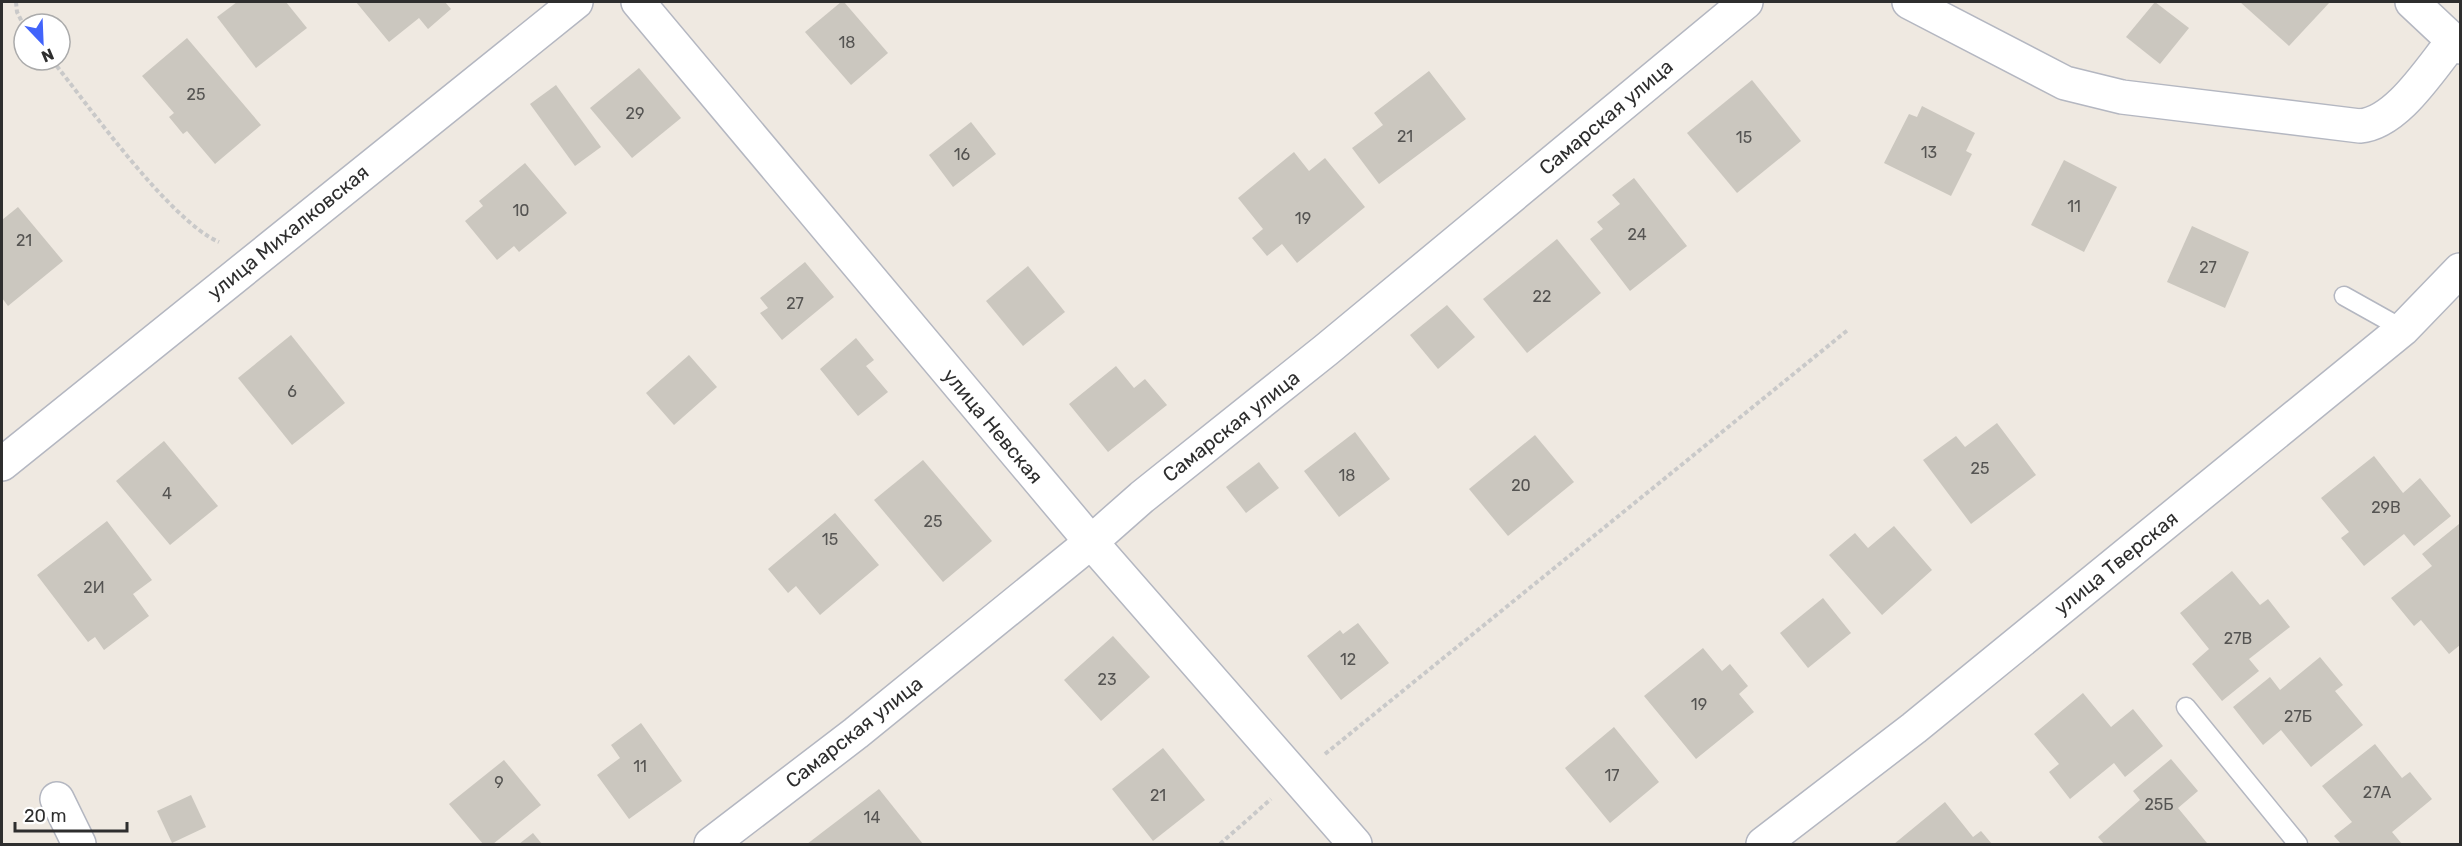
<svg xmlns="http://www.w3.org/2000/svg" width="2462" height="846" font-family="Rubik,sans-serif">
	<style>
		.building { fill: #cbc7bf }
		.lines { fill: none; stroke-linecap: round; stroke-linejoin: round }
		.service-casing { stroke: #b4b7c1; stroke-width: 21 }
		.minor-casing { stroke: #b4b7c1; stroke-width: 36 }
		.path { stroke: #c9c9c9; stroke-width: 4; stroke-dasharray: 4.5 3; stroke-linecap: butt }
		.service { stroke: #fff; stroke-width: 18 }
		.minor { stroke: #fff; stroke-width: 33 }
		.labels { text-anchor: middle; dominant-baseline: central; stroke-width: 4.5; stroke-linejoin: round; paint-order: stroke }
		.number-label { font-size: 16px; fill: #555452 }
		.street-label { font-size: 20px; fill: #2e2e2e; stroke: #fff }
	</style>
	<rect width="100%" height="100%" fill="#efe9e1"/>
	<g class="building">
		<polygon points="237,2 286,2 307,28 256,68 217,17"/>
		<polygon points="356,2 445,2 451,9 428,29 419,18 389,42"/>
		<polygon points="841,2 844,2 888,53 851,85 805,32"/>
		<polygon points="2155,2 2189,28 2160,64 2126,37"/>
		<polygon points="2240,2 2330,2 2289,46"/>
		<polygon points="187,38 261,125 215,164 187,131 183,134 169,117 174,113 142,76"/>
		<polygon points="639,68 681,118 632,158 590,108"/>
		<polygon points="1429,71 1466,119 1379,184 1352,148 1383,125 1374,113"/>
		<polygon points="1752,80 1801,141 1737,193 1687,133"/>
		<polygon points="556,85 601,147 575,166 530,104"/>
		<polygon points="1922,106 1975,133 1966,151 1972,154 1951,196 1884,163 1909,114 1917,117"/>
		<polygon points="971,122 996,154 953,187 929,155"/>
		<polygon points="1294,152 1309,171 1325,158 1365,207 1297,263 1282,244 1267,256 1252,238 1263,229 1238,198"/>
		<polygon points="2064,160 2117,187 2084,252 2031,225"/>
		<polygon points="525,163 567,213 519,252 514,246 497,260 465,221 483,206 479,201"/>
		<polygon points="1634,178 1687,246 1630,291 1590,239 1603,229 1597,222 1620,204 1612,195"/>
		<polygon points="18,207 63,261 8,306 2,298 2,220"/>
		<polygon points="2192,226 2249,252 2225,308 2167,282"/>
		<polygon points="1557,239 1601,293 1527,353 1483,299"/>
		<polygon points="805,262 834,297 782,340 760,313 768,308 760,298"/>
		<polygon points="1028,266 1065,312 1023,346 986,301"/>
		<polygon points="1447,305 1475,337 1438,369 1410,335"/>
		<polygon points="291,335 345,403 292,445 238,378"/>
		<polygon points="856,338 874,360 866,366 888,392 858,416 820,369"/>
		<polygon points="689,355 717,387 674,425 646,393"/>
		<polygon points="1116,366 1134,388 1145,379 1167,405 1108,452 1069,404"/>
		<polygon points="1997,423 2036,475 1971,524 1923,460 1956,436 1965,447"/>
		<polygon points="1355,432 1390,479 1339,517 1304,471"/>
		<polygon points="1535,435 1574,482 1508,536 1469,489"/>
		<polygon points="164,441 218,506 170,545 116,481"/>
		<polygon points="2374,456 2403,493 2420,478 2451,516 2414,546 2404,534 2364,566 2341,538 2349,532 2321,498"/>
		<polygon points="923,460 992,541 943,582 874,500"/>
		<polygon points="1259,462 1279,488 1246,513 1226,487"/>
		<polygon points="835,513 879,565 820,615 796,586 788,593 768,569"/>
		<polygon points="107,521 152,580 133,594 149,616 104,650 95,637 88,642 37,575"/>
		<polygon points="2459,524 2460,645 2449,654 2421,620 2414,626 2391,598 2432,566 2422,554"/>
		<polygon points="1894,526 1932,570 1882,615 1829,555 1855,533 1868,548"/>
		<polygon points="2232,571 2260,605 2268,599 2290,627 2249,659 2259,671 2222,701 2192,664 2209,649 2180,613"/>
		<polygon points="1823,598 1851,633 1808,668 1780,633"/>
		<polygon points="1358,623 1389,663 1341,700 1307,656 1340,630 1343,634"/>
		<polygon points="1113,636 1150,677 1101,721 1064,680"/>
		<polygon points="1703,648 1722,671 1730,664 1748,686 1739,694 1754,712 1696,759 1644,696"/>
		<polygon points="2320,657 2343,685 2335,691 2363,725 2311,767 2281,730 2263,745 2233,707 2270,677 2280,690"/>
		<polygon points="2083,693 2111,727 2133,709 2163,746 2125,777 2114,763 2070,799 2049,772 2059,764 2034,734"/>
		<polygon points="641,723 682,781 629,819 597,775 620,758 611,745"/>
		<polygon points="1614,727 1659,782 1610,823 1565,768"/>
		<polygon points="2375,744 2402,778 2410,772 2432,799 2392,832 2402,844 2341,844 2334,836 2352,822 2322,786"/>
		<polygon points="1163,748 1205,800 1153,841 1112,789"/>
		<polygon points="2171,759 2198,791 2178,808 2207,843 2104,844 2098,837 2140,800 2133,791"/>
		<polygon points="504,760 541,805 493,844 483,844 449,804"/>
		<polygon points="879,789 923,844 807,844"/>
		<polygon points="191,795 206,827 172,843 157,811"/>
		<polygon points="1945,802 1973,837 1981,831 1992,844 1894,844"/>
		<polygon points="533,833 542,844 519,844"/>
	</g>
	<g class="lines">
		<defs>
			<g id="service">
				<polyline points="2344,296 2403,329"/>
				<polyline points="2186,707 2298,844"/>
			</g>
			<g id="minor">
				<polyline points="638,2 1091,542 1355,844"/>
				<path d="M1909 2 2065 83 2122 97 2360 126C2397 123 2430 69 2453 41"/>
				<polyline points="2412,2 2460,47"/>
				<polyline points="2,464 576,2"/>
				<polyline points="57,799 79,844"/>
				<polyline points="711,844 856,733 1091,542 1142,497 1326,350 1746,2"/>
				<polyline points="1763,844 1914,728 2403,329 2460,270"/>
			</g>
		</defs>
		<use href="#service" class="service-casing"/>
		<use href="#minor" class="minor-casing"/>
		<g class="path">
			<polyline points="16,2 17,12 24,26"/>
			<path d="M52 60C88 105 170 221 219 242"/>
			<polyline points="1325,754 1849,329"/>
			<polyline points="1220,844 1271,799"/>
		</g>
		<use href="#service" class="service"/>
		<use href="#minor" class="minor"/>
	</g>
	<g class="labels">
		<g class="number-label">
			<text x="847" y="42">18</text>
			<text x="196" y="94">25</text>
			<text x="635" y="113">29</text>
			<text x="1405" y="136">21</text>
			<text x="1744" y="137">15</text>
			<text x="1929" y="152">13</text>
			<text x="962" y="154">16</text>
			<text x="2074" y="206">11</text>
			<text x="521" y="210">10</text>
			<text x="1303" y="218">19</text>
			<text x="1637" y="234">24</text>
			<text x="24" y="240">21</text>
			<text x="2208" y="267">27</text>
			<text x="1542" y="296">22</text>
			<text x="795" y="303">27</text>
			<text x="292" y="391">6</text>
			<text x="1980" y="468">25</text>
			<text x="1347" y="475">18</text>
			<text x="1521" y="485">20</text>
			<text x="167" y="493">4</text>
			<text x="2386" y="507">29В</text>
			<text x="933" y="521">25</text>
			<text x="830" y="539">15</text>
			<text x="94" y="587">2И</text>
			<text x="2238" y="638">27В</text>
			<text x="1348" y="659">12</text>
			<text x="1107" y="679">23</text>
			<text x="1699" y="704">19</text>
			<text x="2298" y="716">27Б</text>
			<text x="640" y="766">11</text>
			<text x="1612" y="775">17</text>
			<text x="499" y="782">9</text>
			<text x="2377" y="792">27А</text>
			<text x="1158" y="795">21</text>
			<text x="2159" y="804">25Б</text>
			<text x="872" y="817">14</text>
		</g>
		<g class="street-label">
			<text transform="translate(1606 117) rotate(-40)">Самарская улица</text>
			<text transform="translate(288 232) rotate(-39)">улица Михалковская</text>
			<text transform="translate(993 426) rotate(50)">улица Невская</text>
			<text transform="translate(1231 426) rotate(-38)">Самарская улица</text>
			<text transform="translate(2116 563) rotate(-39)">улица Тверская</text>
			<text transform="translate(854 732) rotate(-38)">Самарская улица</text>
		</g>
	</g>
	<rect width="2462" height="846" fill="none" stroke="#2e2e2e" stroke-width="6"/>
	<g transform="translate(42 42) rotate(157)"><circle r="28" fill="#ffffff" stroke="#ababab" stroke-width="1.5"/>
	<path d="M0-4.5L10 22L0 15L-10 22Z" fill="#4264fb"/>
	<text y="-9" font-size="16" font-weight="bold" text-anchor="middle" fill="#2e2e2e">N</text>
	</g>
	<path d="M15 822v9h112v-9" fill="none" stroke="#2e2e2e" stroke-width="3"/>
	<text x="24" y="822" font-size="18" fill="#2e2e2e" stroke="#ffffff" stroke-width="4.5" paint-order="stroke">20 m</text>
</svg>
